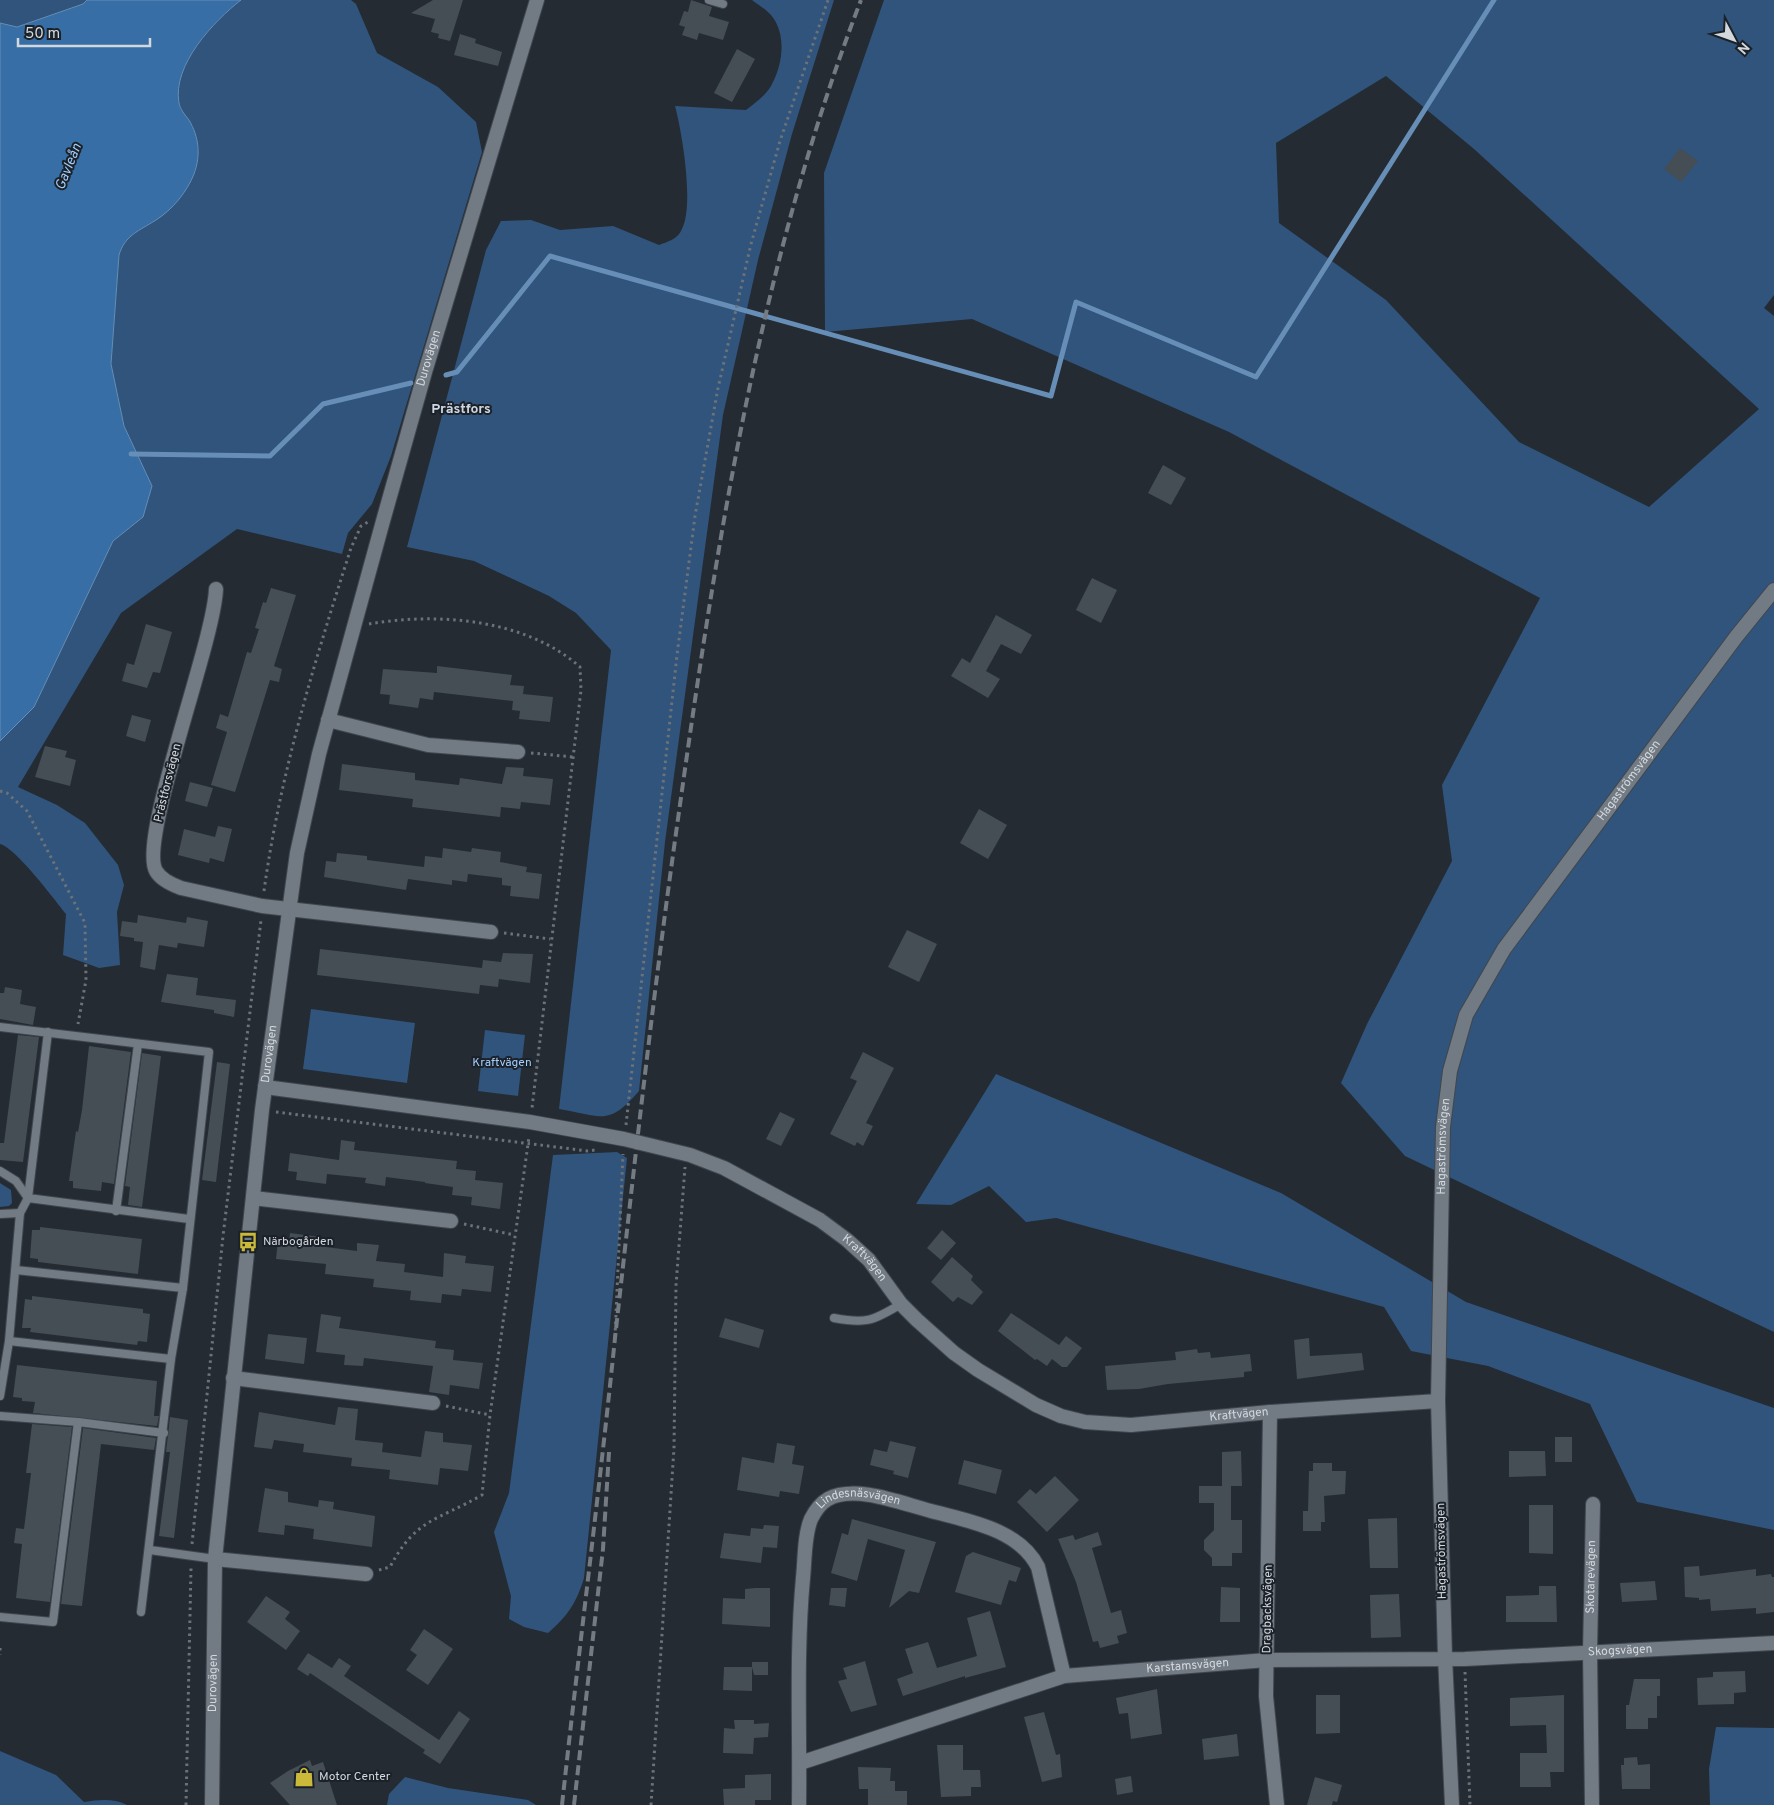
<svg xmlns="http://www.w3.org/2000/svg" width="1774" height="1805" font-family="Overpass,sans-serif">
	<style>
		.green { fill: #30547b; fill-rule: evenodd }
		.water { fill: #376ea6; stroke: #668eb6 }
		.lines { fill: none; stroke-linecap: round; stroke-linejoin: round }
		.stream { stroke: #668eb6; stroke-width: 5 }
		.building { fill: #454d55 }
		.service-casing { stroke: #40464d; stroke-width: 10 }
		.minor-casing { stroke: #40464d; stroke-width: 16 }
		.tertiary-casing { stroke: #40464d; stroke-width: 16 }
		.path { stroke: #6c7279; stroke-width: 3; stroke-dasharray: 2.5 4; stroke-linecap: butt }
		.service { stroke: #727a83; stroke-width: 8 }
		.minor { stroke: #727a83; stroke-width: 14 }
		.tertiary { stroke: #727a83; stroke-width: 14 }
		.rail { stroke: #757b82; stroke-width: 4; stroke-dasharray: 10 5; stroke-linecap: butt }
		.labels { text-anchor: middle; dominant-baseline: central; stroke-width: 4; stroke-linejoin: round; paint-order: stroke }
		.street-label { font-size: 12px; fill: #d3d8dd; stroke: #1b2129 }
		.park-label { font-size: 12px; fill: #a2cefe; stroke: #1b2129 }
		.poi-label { font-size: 12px; fill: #d3d8dd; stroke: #1b2129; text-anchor: start }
		.water-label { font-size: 14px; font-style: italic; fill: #a0ccfc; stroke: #1b2129 }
		.neighbourhood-label { font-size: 14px; font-weight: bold; fill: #ced7e1; stroke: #1b2129 }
	</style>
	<rect width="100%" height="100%" fill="#242b33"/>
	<g class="green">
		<polygon points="0,0 87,0 83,4 17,27 0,23"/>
		<path d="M241 0H351L356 4 377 53 438 87 476 122 482 152 391 456 372 504 348 533 342 554 237 529 121 613 18 787 57 805 85 823 118 865 124 885 117 912 120 965 99 968 63 955 66 914C54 899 16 848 0 844V741L34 707 113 541 143 517 152 486 124 426 111 364 119 255C125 234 138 230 156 220L193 127C189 121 181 112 179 104 169 68 215 20 241 0Z"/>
		<path d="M752 0H834L792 134 758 260 723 415 665 842 639 1091C608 1127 602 1116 559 1109L611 650 576 613 549 596 474 561 407 547 486 250 501 221 531 220 560 230 613 226 659 245C667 242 677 239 681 231 695 208 682 132 675 106L746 110C755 103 765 96 771 86 783 65 787 34 771 15 766 9 758 5 752 0Z"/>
		<path d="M884 0H1774V295L1764 308 1774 316V1332L1405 1156 1341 1083 1367 1024 1452 861 1442 785 1540 598 1229 432 972 319 825 332 824 173ZM1386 76 1474 149 1759 409 1649 507 1519 442 1386 300 1279 223 1276 143Z"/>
		<polygon points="311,1009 415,1023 407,1083 303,1069"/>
		<polygon points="485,1030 525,1035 518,1096 478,1091"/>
		<polygon points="996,1074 1281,1193 1466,1302 1774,1408 1774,1530 1637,1502 1590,1404 1488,1366 1411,1351 1384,1307 1056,1218 1026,1222 989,1186 951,1205 916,1204"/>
		<path d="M617 1152 627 1158 584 1578C577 1602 567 1617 548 1633L524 1627 509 1619 511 1596 494 1532 509 1493 553 1155Z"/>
		<polygon points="0,1183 11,1190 12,1203 9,1206 0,1207"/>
		<polygon points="1716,1727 1774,1728 1774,1805 1710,1805 1709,1769"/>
		<path d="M0 1751 56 1775 84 1802C99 1800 113 1798 127 1805H0Z"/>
		<polygon points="405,1777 448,1788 528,1800 536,1805 387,1805 389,1794"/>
	</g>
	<path class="water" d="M87 0H241C214 21 172 65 179 103 180 109 185 115 189 120 199 137 201 155 194 174 187 192 172 210 156 220 139 231 125 235 119 255L111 364 124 426 152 486 143 517 113 541 34 707 0 741V23L17 27 83 4Z"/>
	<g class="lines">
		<g class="stream">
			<polyline points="446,375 457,372 550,256 1051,396 1076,302 1256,377 1494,0"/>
			<polyline points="131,454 270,456 323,404 411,383"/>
		</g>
	</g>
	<g class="building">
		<polygon points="433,0 463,0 450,41 438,38 439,34 431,32 435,19 411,13"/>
		<polygon points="691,0 712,7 709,16 729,22 723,40 699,33 697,40 682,35 685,27 679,25 684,11 688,12"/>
		<polygon points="460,34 476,39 475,43 502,52 498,66 454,55"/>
		<polygon points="737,49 755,59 732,102 714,93"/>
		<polygon points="1680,148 1698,161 1681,182 1664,169"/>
		<polygon points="1163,465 1186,478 1171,505 1148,493"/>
		<polygon points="1092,578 1117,590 1101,623 1076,610"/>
		<polygon points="271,588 296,595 274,666 282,669 279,682 270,680 235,792 211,785 227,732 216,728 220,714 228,717 247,652 251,653 259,629 255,628 263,602 266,603"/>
		<polygon points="996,615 1032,635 1021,654 1001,644 986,671 1000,679 988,698 951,676 962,658 970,663"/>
		<polygon points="146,624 172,632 160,673 153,672 147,688 122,681 127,663 134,665"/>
		<polygon points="437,666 512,675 510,685 524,686 523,694 553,697 550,722 519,719 520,711 512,710 513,701 434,692 433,700 420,698 418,708 389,704 390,695 380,694 383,669 437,673"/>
		<polygon points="132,715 151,720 145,742 126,736"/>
		<polygon points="45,746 67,751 65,757 76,760 70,786 35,777"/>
		<polygon points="342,764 415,773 415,780 459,785 460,778 502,784 506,767 524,768 523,776 553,779 550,805 521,802 520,809 501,807 500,817 412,807 413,799 339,790"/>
		<polygon points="190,782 213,788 207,807 185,801"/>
		<polygon points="979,809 1007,825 988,859 960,843"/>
		<polygon points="218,826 232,829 224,862 210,858 209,863 178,855 184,829 215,837"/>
		<polygon points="443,848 471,852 472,848 501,852 500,862 527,867 526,872 542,874 539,899 510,896 511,886 502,885 502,878 468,874 467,882 452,880 452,885 408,879 406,890 324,877 326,861 336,862 337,853 367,856 367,860 424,867 425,856 442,858"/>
		<polygon points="138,915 186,923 187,917 208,921 204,947 178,943 177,948 159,945 155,970 140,967 143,942 134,941 134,938 120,936 122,921 137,923"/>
		<polygon points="907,930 937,944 919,982 888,967"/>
		<polygon points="320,949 482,968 483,960 501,962 503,953 533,954 530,983 499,979 498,987 480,985 479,994 317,975"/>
		<polygon points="167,974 198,978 196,995 236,1000 234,1017 214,1013 214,1010 161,1002"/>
		<polygon points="5,987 22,990 20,1004 36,1007 33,1025 0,1019 0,993 4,993"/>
		<polygon points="18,1035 39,1037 23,1162 0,1160 0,1143 4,1143"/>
		<polygon points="89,1046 131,1052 114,1184 102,1182 101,1191 73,1188 73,1181 69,1181 76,1131 78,1132 82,1110"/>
		<polygon points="863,1052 894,1068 866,1123 873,1126 863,1146 857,1142 855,1146 830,1134 857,1081 850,1078"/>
		<polygon points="142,1053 161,1056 142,1207 128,1205 130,1187 125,1186"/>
		<polygon points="217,1062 230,1064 216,1182 202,1180"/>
		<polygon points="780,1112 795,1119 781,1146 766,1139"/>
		<polygon points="341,1140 355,1142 354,1150 457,1161 456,1169 476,1171 475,1180 503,1183 500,1209 471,1205 472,1197 452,1195 453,1187 425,1183 425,1182 386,1177 385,1186 365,1183 366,1178 327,1174 326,1184 296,1180 297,1172 288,1171 290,1153 339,1160"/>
		<polygon points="40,1227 142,1239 138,1274 38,1262 38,1259 30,1258 32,1230 40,1230"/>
		<polygon points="942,1230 956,1243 941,1260 927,1248"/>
		<polygon points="290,1233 320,1237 318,1246 357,1251 357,1243 379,1245 376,1261 405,1264 404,1272 443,1277 444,1253 466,1256 465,1263 494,1266 491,1292 462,1289 461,1296 442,1294 441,1303 410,1300 411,1291 373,1287 374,1279 325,1274 326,1264 276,1259 278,1241 289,1243"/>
		<polygon points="952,1257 973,1276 971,1280 983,1292 972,1305 958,1297 953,1302 931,1282"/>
		<polygon points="32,1296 143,1309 143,1313 150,1314 147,1342 138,1341 137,1345 30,1332 31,1328 22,1328 25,1299 32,1300"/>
		<polygon points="1011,1313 1059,1345 1066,1336 1082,1348 1067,1367 1062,1367 1052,1359 1047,1366 1037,1359 1035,1360 998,1331"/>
		<polygon points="321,1314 341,1317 339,1328 436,1341 435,1348 454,1350 453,1360 483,1363 479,1389 450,1385 449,1395 429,1392 433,1366 364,1358 363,1366 344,1365 345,1355 316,1352"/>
		<polygon points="725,1318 764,1330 759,1348 719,1337"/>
		<polygon points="268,1334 307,1338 304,1364 265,1359"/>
		<polygon points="1309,1338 1310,1356 1362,1353 1364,1370 1297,1379 1294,1340"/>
		<polygon points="1197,1349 1198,1353 1210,1352 1211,1358 1250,1354 1252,1371 1244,1372 1244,1377 1168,1384 1139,1389 1107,1390 1105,1366 1176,1360 1175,1352"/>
		<polygon points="17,1365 157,1381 154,1416 159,1416 157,1426 33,1413 35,1402 22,1401 22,1398 13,1397"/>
		<polygon points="338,1407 358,1409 355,1440 383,1443 382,1452 421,1457 425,1431 443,1433 443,1442 472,1445 468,1471 440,1468 438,1485 389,1479 390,1470 351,1466 352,1458 303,1452 304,1444 274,1440 272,1449 254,1447 259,1412 335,1425"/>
		<polygon points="170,1417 188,1420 174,1538 159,1536 170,1452 166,1452"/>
		<polygon points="32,1424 72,1427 50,1602 16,1598 22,1544 14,1543 16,1528 24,1529 31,1473 26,1473"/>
		<polygon points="83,1428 156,1438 154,1450 101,1444 82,1606 61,1604"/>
		<rect x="1555" y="1437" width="17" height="25"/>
		<polygon points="890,1441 916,1447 908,1478 893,1474 894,1471 870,1465 874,1449 887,1452"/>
		<polygon points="777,1443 795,1446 792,1464 804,1466 799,1494 780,1491 779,1497 737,1490 742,1457 774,1463"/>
		<polygon points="1241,1451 1242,1486 1231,1486 1231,1520 1242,1520 1242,1553 1232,1553 1232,1566 1212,1566 1212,1558 1204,1550 1204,1540 1214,1530 1214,1503 1199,1503 1199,1486 1222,1486 1222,1452"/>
		<polygon points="1509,1451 1545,1451 1546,1476 1509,1477"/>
		<polygon points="964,1460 1002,1470 996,1494 958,1484"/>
		<polygon points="1313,1463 1332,1463 1332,1471 1346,1471 1345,1494 1324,1496 1325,1522 1321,1522 1321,1531 1303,1531 1303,1511 1308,1511 1309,1471 1313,1471"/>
		<polygon points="1055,1476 1079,1500 1047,1532 1017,1502 1030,1489 1036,1494"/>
		<polygon points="265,1488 288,1492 288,1502 318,1507 319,1500 334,1502 333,1509 375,1516 372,1547 313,1539 314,1529 285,1525 284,1535 258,1532"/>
		<polygon points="1529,1505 1553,1505 1553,1554 1529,1553"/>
		<polygon points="1397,1518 1398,1568 1370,1568 1368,1519"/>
		<polygon points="852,1519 936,1542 919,1593 909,1591 889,1608 905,1550 868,1539 857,1581 831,1573 842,1533 848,1535"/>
		<polygon points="764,1525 779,1526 777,1548 763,1547 761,1563 720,1558 724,1533 750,1536 751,1528 763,1529"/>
		<polygon points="1098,1532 1102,1545 1092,1548 1111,1613 1121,1610 1127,1633 1117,1636 1119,1643 1100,1648 1098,1641 1093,1642 1076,1582 1058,1539 1073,1535 1075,1540"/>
		<polygon points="973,1552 1021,1568 1016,1582 1009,1580 1001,1605 955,1592 966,1556"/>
		<polygon points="1699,1566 1700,1576 1756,1569 1756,1576 1771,1574 1772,1577 1774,1577 1774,1612 1756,1614 1756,1608 1711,1611 1710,1599 1699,1600 1699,1598 1685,1597 1684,1567"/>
		<polygon points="1655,1581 1657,1600 1622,1602 1620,1583"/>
		<polygon points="1539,1586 1556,1586 1557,1622 1506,1622 1506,1596 1539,1595"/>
		<polygon points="1221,1587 1240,1588 1240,1622 1220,1622"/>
		<polygon points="755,1588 770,1588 770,1627 722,1624 723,1598 745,1599 745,1589"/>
		<polygon points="831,1588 847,1588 845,1607 829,1605"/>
		<polygon points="1399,1594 1401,1637 1371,1638 1370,1595"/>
		<polygon points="266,1596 290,1612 285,1619 300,1631 286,1650 247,1622"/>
		<polygon points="990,1611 1006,1667 965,1678 965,1676 903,1696 897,1679 913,1673 905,1649 928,1642 937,1668 977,1656 967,1618"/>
		<polygon points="424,1629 453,1649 428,1685 406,1670 417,1655 410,1650"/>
		<polygon points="308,1653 332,1668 339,1658 351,1666 344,1676 439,1740 459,1711 470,1719 440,1764 423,1753 425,1750 310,1673 308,1676 297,1669"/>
		<polygon points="865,1661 877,1705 851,1712 838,1681 847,1679 843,1668"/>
		<polygon points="752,1662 768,1662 768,1675 754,1675 752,1667 752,1691 723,1690 724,1667 752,1667"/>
		<polygon points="1745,1671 1746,1692 1734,1693 1734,1704 1698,1705 1697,1678 1713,1677 1713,1672"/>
		<polygon points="1634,1679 1660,1679 1660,1696 1657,1696 1657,1718 1648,1718 1648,1729 1626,1729 1626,1705 1629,1705"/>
		<polygon points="1157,1689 1162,1734 1131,1739 1128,1713 1119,1714 1116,1698"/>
		<polygon points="1316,1695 1340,1695 1340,1733 1316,1734"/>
		<polygon points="1564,1695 1564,1772 1550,1772 1551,1787 1520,1787 1520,1753 1547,1753 1546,1725 1510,1726 1510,1698"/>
		<polygon points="1044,1712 1056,1755 1060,1754 1062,1777 1042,1782 1024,1717"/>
		<polygon points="734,1720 754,1720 754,1724 769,1723 768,1737 754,1738 753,1754 723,1753 724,1728 735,1729"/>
		<polygon points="1237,1734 1239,1756 1204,1760 1202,1739"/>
		<polygon points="937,1745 963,1745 963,1770 980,1770 981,1787 971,1787 971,1796 941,1797"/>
		<polygon points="1637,1757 1638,1765 1650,1764 1650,1789 1622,1789 1621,1765 1624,1765 1624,1758"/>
		<polygon points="310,1760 312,1766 323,1762 337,1805 290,1805 270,1783 288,1771"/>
		<polygon points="858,1767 891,1768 890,1781 895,1781 895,1791 907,1791 907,1805 868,1805 868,1789 859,1789"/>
		<polygon points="771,1774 771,1800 755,1800 755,1805 724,1805 723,1789 745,1788 745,1775"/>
		<polygon points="1131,1776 1133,1792 1117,1795 1115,1779"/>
		<polygon points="1315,1777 1342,1785 1337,1802 1333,1801 1332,1805 1307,1805"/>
	</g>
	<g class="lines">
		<defs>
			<g id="service">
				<polyline points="709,0 723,4"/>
				<polyline points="0,1027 209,1052 183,1288 171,1359 141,1612"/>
				<polyline points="48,1032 28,1198 189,1219"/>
				<polyline points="0,1171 16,1181 28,1198 20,1213 9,1341 0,1396"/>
				<polyline points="116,1211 138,1044"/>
				<polyline points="0,1214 20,1213"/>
				<polyline points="16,1270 183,1288"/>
				<path d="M834 1318C866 1324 873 1321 901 1304"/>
				<polyline points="9,1341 171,1359"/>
				<polyline points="0,1416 78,1422 164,1433"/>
				<polyline points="150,1550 215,1559"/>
				<polyline points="0,1617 53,1622 78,1422"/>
			</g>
			<g id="minor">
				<path d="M216 589C214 643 138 840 156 871 161 880 173 885 181 888L262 906 491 932"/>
				<polyline points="328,720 428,745 518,752"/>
				<path id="s1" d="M265 1087 530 1122 624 1139 690 1155 724 1168 820 1220 847 1240 869 1260 901 1304 917 1320 954 1353 978 1370 1036 1405 1061 1416 1085 1422 1131 1425 1270 1412 1438 1401"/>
				<polyline points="253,1198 451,1221"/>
				<polyline points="233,1378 433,1403"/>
				<polyline points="1270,1412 1266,1696 1277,1805"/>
				<polyline points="215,1559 366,1574"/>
				<path id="s2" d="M800 1763 1064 1676 1267 1660 1465 1659 1774 1643"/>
				<path id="s3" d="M212 1805 215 1559 262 1110 297 853 319 754 383 521 425 372 537 0"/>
				<path id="s4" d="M799 1805C800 1729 796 1654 803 1578 805 1560 804 1536 811 1519 815 1511 821 1503 828 1499 856 1484 903 1504 931 1511 968 1521 1019 1529 1038 1567L1064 1676"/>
				<path id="s5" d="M1592 1805 1590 1652 1593 1504"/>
			</g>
			<g id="tertiary">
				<path id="s6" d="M1452 1805 1445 1657 1438 1401 1443 1127 1450 1071 1466 1015 1504 949 1736 637 1774 590"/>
			</g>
		</defs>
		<use href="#service" class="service-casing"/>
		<use href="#minor" class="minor-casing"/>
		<use href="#tertiary" class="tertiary-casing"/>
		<g class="path">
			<path d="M369 624C438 612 526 619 580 667L581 690 532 1108"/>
			<polyline points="531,753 573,757"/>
			<polyline points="0,791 7,793 27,811 85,923 86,980 78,1024"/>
			<path d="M264 891C280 774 315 660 351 548L361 526 368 522"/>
			<polyline points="504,933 550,939"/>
			<polyline points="276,1112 588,1151 595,1150"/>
			<polyline points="626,1125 677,655 695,516 718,388 751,244 780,141 828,0"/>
			<polyline points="464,1224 514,1235"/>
			<polyline points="615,1337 623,1154"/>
			<polyline points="446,1406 490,1415"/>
			<polyline points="192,1544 223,1236 261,920"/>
			<path d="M379 1570 390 1567C416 1518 437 1521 482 1495L490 1415 529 1137"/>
			<polyline points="0,1648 0,1655"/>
			<polyline points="1465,1672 1470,1805"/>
			<polyline points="186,1805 191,1568"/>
			<polyline points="651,1805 674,1448 676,1285 685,1167"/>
		</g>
		<use href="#service" class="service"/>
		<use href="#minor" class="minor"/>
		<use href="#tertiary" class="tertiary"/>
		<g class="rail">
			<path d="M562 1805C579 1649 599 1494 615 1338 634 1167 653 996 677 826 716 546 759 265 861 0"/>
			<polyline points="574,1805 603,1549 609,1452"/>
		</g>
	</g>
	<defs>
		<symbol id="bus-bare" viewBox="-9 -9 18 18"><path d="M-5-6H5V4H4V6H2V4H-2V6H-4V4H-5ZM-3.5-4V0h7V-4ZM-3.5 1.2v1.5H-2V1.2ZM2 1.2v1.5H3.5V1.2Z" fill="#cbb939" stroke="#1b2129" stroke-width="2.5" paint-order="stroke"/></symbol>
		<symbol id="shop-bare" viewBox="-9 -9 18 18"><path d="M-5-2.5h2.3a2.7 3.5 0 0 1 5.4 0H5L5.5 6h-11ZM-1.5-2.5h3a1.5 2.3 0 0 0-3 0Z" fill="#cbb939" stroke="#1b2129" stroke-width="2.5" paint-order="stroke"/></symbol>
	</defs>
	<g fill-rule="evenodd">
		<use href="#bus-bare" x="234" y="1228" width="28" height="28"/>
		<use href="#shop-bare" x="290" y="1763" width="28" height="28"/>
	</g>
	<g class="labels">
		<g class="street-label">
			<text stroke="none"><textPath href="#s3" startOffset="1469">Durovägen</textPath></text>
			<text stroke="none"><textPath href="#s6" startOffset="1079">Hagaströmsvägen</textPath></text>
			<text transform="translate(168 783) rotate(-76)">Prästforsvägen</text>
			<text stroke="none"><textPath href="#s3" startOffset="754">Durovägen</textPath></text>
			<text stroke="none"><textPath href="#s6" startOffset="659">Hagaströmsvägen</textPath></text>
			<text stroke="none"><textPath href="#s1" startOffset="635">Kraftvägen</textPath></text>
			<text stroke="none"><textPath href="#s1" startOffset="1070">Kraftvägen</textPath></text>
			<text stroke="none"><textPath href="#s4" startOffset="344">Lindesnäsvägen</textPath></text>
			<text transform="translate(1442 1551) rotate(-91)">Hagaströmsvägen</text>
			<text stroke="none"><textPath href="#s5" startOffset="228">Skotarevägen</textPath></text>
			<text transform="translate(1268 1609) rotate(-89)">Dragbacksvägen</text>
			<text stroke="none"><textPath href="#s2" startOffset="835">Skogsvägen</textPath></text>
			<text stroke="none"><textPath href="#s2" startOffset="402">Karstamsvägen</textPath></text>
			<text stroke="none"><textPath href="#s3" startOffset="122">Durovägen</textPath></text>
		</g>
		<g class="park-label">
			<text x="502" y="1063">Kraftvägen</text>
		</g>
		<g class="poi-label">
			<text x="263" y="1242">Närbogården</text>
			<text x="319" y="1777">Motor Center</text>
		</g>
		<g class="water-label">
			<text transform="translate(69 167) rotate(-68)">Gavleån</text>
		</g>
		<g class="neighbourhood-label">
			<text x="461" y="409">Prästfors</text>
		</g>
	</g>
	<g transform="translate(1734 40) rotate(131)" stroke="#1b2129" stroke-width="4" paint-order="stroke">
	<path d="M0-4L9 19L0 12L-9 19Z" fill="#d3d8dd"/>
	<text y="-8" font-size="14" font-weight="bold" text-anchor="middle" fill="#d3d8dd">N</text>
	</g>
	<path d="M18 38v8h132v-8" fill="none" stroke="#d3d8dd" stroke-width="2.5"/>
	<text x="25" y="38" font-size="15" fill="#d3d8dd" stroke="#1b2129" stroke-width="4" paint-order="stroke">50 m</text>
</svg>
